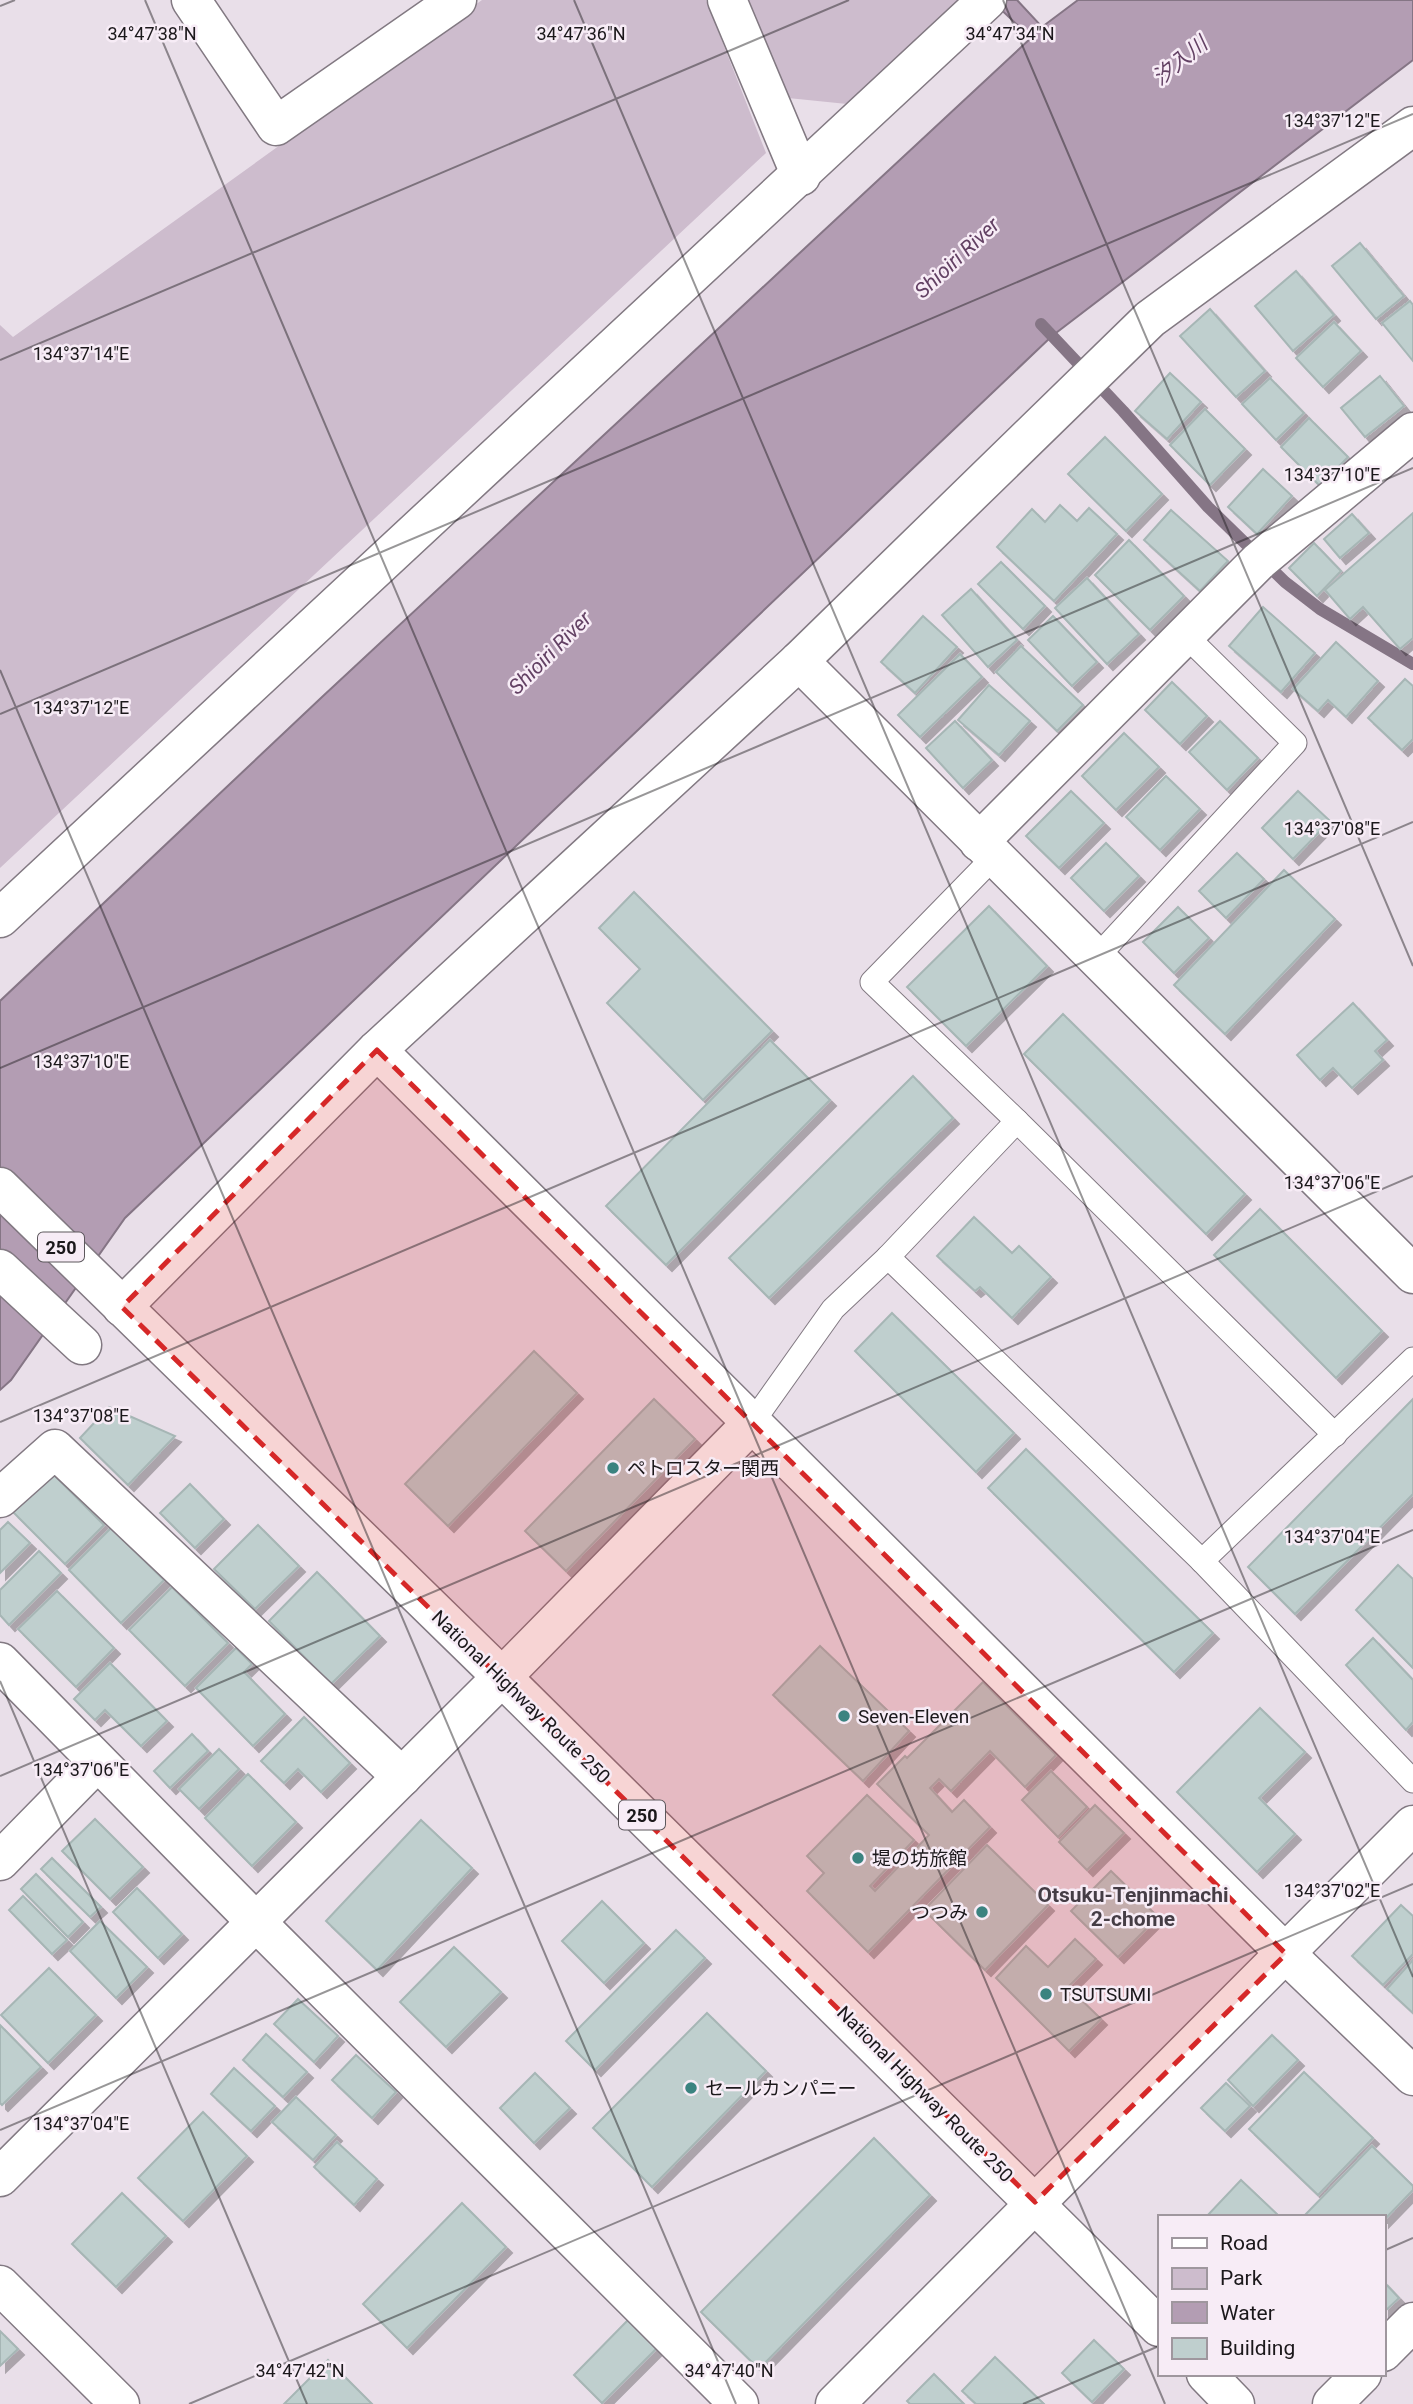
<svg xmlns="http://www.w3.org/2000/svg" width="1413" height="2404" font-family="Roboto,'Noto Sans JP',sans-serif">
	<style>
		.green { fill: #cdbccd }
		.water { fill: #b39db3; stroke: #857585; stroke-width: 2 }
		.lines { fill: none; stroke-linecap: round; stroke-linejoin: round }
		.stream { stroke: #857585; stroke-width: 12 }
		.building { fill: #bfcfce; stroke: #a6b6b5; stroke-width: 2; filter: url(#shadow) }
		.lane-casing { stroke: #827982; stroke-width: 25 }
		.street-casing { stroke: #827982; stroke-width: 41 }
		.secondary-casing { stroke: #827982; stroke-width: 41 }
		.highway-casing { stroke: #827982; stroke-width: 41 }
		.lane { stroke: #fff; stroke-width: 23 }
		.street { stroke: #fff; stroke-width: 38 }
		.secondary { stroke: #fff; stroke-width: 38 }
		.highway { stroke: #fff; stroke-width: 38 }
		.marked { fill: #d62828; fill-opacity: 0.2; stroke: #d62828; stroke-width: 5; stroke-dasharray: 14 9; stroke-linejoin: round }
		.ticks { fill: none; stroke: #1b181b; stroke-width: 2; stroke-opacity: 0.45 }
		.poi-dot { fill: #3b8380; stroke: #f7ecf6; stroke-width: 2.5 }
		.labels { text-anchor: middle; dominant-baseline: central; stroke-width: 5; stroke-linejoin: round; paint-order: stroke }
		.shield { fill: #f7ecf6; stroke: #5d585d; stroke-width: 2 }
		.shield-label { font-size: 18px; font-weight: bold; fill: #1b181b }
		.poi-label { font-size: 19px; fill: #1b181b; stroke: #f7ecf6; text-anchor: start }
		.street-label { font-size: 19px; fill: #1b181b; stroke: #f7ecf6 }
		.water-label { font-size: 21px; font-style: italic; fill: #634164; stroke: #f7ecf6 }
		.neighbourhood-label { font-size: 21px; font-weight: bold; fill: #453d45; stroke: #f7ecf6 }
		.ticks-label { font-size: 18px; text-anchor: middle; fill: #1b181b; stroke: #f7ecf6; stroke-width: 5; stroke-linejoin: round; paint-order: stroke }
	</style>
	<defs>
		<filter id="shadow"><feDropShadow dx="6" dy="6" stdDeviation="0" flood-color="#0004"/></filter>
	</defs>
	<rect width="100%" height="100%" fill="#e9dfe9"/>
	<g class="green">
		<polygon points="482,0 706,0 766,153 0,868 0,325 13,337"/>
		<polygon points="747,0 960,0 847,104 788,98"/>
	</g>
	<polygon class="water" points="991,0 1017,0 1042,27 1078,0 1413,0 1413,60 1052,336 125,1218 11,1380 0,1390 0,1001 322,697 1031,38"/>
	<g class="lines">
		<polyline class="stream" points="1041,324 1123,411 1208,507 1285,582 1320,609 1413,664"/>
	</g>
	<g class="building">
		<polygon points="1360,243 1404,296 1376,319 1332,266"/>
		<polygon points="1296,271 1334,315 1293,351 1255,306"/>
		<polygon points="1410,301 1413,305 1413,361 1382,323"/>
		<polygon points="1210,309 1265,371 1236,397 1180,336"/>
		<polygon points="1334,322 1361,351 1323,387 1296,358"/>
		<polygon points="1170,373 1201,402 1167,439 1135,411"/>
		<polygon points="1380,376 1404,406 1365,437 1341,408"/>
		<polygon points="1270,378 1304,413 1276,440 1242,404"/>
		<polygon points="1205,409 1245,449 1210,485 1170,445"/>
		<polygon points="1309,418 1348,457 1320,486 1281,447"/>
		<polygon points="1105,437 1162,494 1126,531 1068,474"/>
		<polygon points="1263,469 1292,496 1257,534 1228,507"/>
		<polygon points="1060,505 1077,521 1089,508 1117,534 1054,601 997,547 1032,509 1045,522"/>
		<polygon points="1171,510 1228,561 1200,591 1144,540"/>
		<polygon points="1413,513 1413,638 1400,649 1363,607 1350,619 1325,590"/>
		<polygon points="1352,514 1369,533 1340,558 1324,539"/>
		<polygon points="1129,540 1184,596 1150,630 1095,575"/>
		<polygon points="1314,543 1341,571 1317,596 1289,568"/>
		<polygon points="1001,562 1045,606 1023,629 978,584"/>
		<polygon points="1087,578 1139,634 1107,664 1055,608"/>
		<polygon points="971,589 1017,640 988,667 942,615"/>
		<polygon points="1263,607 1315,653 1281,692 1229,646"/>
		<polygon points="923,616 957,647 915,693 881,662"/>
		<polygon points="1053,616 1097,662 1072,686 1028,640"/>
		<polygon points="1336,642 1378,681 1346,717 1328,700 1318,711 1293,689"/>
		<polygon points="1021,646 1083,705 1057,731 996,672"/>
		<polygon points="960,654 982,677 920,737 898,715"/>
		<polygon points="1405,679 1413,686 1413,739 1402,750 1368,718"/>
		<polygon points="1172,682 1207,716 1180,744 1145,710"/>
		<polygon points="989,685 1030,721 999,755 958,720"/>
		<polygon points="955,721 992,760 963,788 926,748"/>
		<polygon points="1220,721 1258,758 1227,790 1189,752"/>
		<polygon points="1124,733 1159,767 1116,810 1082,776"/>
		<polygon points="1166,776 1200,809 1160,850 1126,817"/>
		<polygon points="1071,791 1104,823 1059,868 1026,836"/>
		<polygon points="1298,791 1330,821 1293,859 1262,828"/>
		<polygon points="1106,843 1139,876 1104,911 1071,878"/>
		<polygon points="1237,853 1264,879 1226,918 1199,891"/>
		<polygon points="1284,870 1335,919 1225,1034 1174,985"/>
		<polygon points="634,892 772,1031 703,1100 607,1003 640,969 599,928"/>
		<polygon points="989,906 1047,966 966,1046 907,987"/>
		<polygon points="1178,907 1209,938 1174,973 1143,942"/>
		<polygon points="1353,1003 1387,1040 1375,1051 1383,1060 1352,1088 1333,1068 1320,1080 1297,1055"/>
		<polygon points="1063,1014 1245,1194 1206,1234 1024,1054"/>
		<polygon points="770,1040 830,1100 666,1265 606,1206"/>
		<polygon points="913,1076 953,1118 769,1298 729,1258"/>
		<polygon points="1260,1209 1382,1331 1336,1378 1214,1255"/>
		<polygon points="974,1217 1012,1253 1019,1246 1051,1277 1012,1318 980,1287 975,1291 937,1256"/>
		<polygon points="892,1313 1014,1433 976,1472 855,1351"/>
		<polygon points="534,1351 577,1393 448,1526 405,1484"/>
		<polygon points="654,1399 695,1439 566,1571 525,1531"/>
		<polygon points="1413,1399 1413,1494 1295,1614 1248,1567"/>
		<polygon points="109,1407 175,1436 128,1485 80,1438"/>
		<polygon points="1026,1449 1213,1633 1174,1672 988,1488"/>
		<polygon points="52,1473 104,1525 65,1564 13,1512"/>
		<polygon points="190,1484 224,1519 195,1548 160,1513"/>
		<polygon points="8,1522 30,1543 0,1573 0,1530"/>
		<polygon points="258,1525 299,1566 255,1609 214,1569"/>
		<polygon points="111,1528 164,1580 121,1623 69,1570"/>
		<polygon points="39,1551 61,1573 9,1625 0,1615 0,1590"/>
		<polygon points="1398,1565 1413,1579 1413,1668 1356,1610"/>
		<polygon points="317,1572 380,1636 331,1684 269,1621"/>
		<polygon points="172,1587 228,1643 185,1686 129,1630"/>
		<polygon points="57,1591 114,1648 76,1687 18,1629"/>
		<polygon points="1373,1638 1413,1680 1413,1722 1406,1730 1346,1665"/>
		<polygon points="820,1646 909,1731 863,1781 773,1695"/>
		<polygon points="236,1648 252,1664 244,1672 285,1714 253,1746 196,1688"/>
		<polygon points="110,1663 167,1721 141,1746 105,1710 95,1720 74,1699"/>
		<polygon points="983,1682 1056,1755 1025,1787 990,1751 951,1791 939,1779 930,1788 952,1812 964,1800 990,1827 868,1952 807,1891 824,1873 807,1856 867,1795 914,1840 870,1886 875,1891 929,1835 877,1784 905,1756 907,1758"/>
		<polygon points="1260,1708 1305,1752 1259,1798 1295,1834 1257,1872 1177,1792"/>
		<polygon points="304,1717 350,1763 321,1792 298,1769 284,1783 261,1761"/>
		<polygon points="192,1734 208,1751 170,1788 154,1771"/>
		<polygon points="219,1749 239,1769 199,1809 179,1789"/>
		<polygon points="1051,1771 1087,1807 1058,1837 1022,1800"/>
		<polygon points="248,1774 296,1822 252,1866 205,1818"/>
		<polygon points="1095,1805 1124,1833 1087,1870 1059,1842"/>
		<polygon points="95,1819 143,1867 110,1899 62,1851"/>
		<polygon points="421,1820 472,1868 377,1970 326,1921"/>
		<polygon points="987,1845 1048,1905 985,1970 924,1910"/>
		<polygon points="52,1858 101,1907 90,1917 41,1869"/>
		<polygon points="1111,1871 1158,1917 1118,1957 1071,1911"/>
		<polygon points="36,1874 83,1922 68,1937 21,1889"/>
		<polygon points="137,1888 182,1934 158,1958 113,1912"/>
		<polygon points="23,1896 67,1940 52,1954 9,1910"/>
		<polygon points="602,1901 644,1943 604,1983 562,1941"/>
		<polygon points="1401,1905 1413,1916 1413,1954 1383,1985 1352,1956"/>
		<polygon points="100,1921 147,1967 116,1998 70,1951"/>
		<polygon points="676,1930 705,1958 595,2070 566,2041"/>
		<polygon points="1075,1939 1096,1959 1068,1987 1101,2019 1069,2051 996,1978 1026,1946 1048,1967"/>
		<polygon points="454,1947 501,1992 446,2047 400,2002"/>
		<polygon points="1413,1960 1413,2013 1387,1989"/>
		<polygon points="49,1968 96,2015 48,2063 1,2015"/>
		<polygon points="298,1999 338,2036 314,2062 274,2024"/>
		<polygon points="707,2013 766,2071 652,2187 593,2128"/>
		<polygon points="0,2025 41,2067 2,2105 0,2103"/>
		<polygon points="266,2034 307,2072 283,2097 243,2060"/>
		<polygon points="1272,2035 1298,2060 1253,2106 1228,2080"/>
		<polygon points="356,2055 396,2092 372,2118 332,2080"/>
		<polygon points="234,2068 275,2106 251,2131 211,2094"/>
		<polygon points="1304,2072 1373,2138 1318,2195 1249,2129"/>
		<polygon points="535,2073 570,2108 534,2143 500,2108"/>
		<polygon points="1226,2083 1250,2106 1225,2131 1201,2108"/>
		<polygon points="296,2097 336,2135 313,2160 272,2122"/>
		<polygon points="203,2112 247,2156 183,2221 138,2178"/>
		<polygon points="874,2138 930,2195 759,2369 701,2312"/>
		<polygon points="337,2142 377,2179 354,2205 314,2167"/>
		<polygon points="1372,2146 1413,2186 1413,2190 1383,2221 1383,2217 1303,2217"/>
		<polygon points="1241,2180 1280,2217 1206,2217"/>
		<polygon points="122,2193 166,2236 116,2287 72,2244"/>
		<polygon points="462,2203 506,2247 407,2348 363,2304"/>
		<polygon points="1383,2281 1399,2298 1383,2313"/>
		<polygon points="629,2319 658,2347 602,2403 574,2375"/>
		<polygon points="0,2331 18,2349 0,2366"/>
		<polygon points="1094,2340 1124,2369 1092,2402 1062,2373"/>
		<polygon points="995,2357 1044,2404 976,2404 962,2391"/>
		<polygon points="328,2360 372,2404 284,2404"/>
		<polygon points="934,2374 964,2404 910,2404 907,2401"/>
	</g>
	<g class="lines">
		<defs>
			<g id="lane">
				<polyline points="994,857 872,982 1017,1121 1335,1435"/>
				<polyline points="1096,958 1295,743 1185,635"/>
				<polyline points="888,1257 1202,1561 1413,1781"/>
				<polyline points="752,1423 833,1309 888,1257 1017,1121"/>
				<polyline points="1202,1561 1413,1359"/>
			</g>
			<g id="street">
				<polyline points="191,0 276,126 457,0"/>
				<polyline points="727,0 801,176"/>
				<polyline points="799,661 1413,1274"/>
				<polyline points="979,842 1259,561 1413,432"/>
				<polyline points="0,918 987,0"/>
				<polyline points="377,1050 1286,1954 1413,2076"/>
				<polyline points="0,1269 82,1345"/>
				<polyline points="122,1307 377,1050 799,661 1150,319 1413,126"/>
				<polyline points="0,1498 55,1449 402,1777"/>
				<polyline points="0,1662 256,1922 739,2404"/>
				<polyline points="0,1861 97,1762"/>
				<polyline points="0,2177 502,1677 752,1423"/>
				<polyline points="0,2285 120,2404"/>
				<polyline points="1383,2352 1413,2322"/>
				<polyline points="1332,2404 1362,2374"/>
			</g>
			<polyline id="secondary" points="835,2404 1413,1825"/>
			<g id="highway">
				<polyline points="0,1187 502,1677 1159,2327"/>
				<polyline points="1206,2374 1235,2404"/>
			</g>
		</defs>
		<use href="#lane" class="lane-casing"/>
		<use href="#street" class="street-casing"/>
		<use href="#secondary" class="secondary-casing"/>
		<use href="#highway" class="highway-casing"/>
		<use href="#lane" class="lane"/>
		<use href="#street" class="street"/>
		<use href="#secondary" class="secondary"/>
		<use href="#highway" class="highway"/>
	</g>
	<path class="marked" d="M377 1050 1286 1954 1035 2202 122 1307Z"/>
	<path class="ticks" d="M145 0 1165 2404M574 0 1413 1977M1003 0 1413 966M0 6 15 0M0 360 849 0M0 670 736 2404M0 714 1413 114M0 1068 1413 468M0 1422 1413 822M0 1681 307 2404M0 1776 1413 1176M0 2130 1413 1530M1383 2251 1413 2238M189 2404 1413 1884M1023 2404 1159 2346"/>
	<g class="poi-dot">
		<circle cx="613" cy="1468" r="7"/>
		<circle cx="844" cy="1716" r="7"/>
		<circle cx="858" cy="1858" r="7"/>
		<circle cx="982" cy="1912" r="7"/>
		<circle cx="1046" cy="1994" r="7"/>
		<circle cx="691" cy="2088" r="7"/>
	</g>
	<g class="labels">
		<g class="shield">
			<rect x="38" y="1232.5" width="46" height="29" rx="5"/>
			<rect x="619" y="1800.5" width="46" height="29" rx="5"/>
		</g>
		<g class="shield-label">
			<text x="61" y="1247">250</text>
			<text x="642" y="1815">250</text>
		</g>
		<g class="poi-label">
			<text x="627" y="1468">ペトロスター関西</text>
			<text x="858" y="1716">Seven-Eleven</text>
			<text x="872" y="1858">堤の坊旅館</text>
			<text x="968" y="1912" text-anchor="end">つつみ</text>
			<text x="1060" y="1994">TSUTSUMI</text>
			<text x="705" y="2088">セールカンパニー</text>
		</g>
		<g class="street-label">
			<text transform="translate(521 1697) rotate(44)">National Highway Route 250</text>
			<text transform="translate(925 2094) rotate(45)">National Highway Route 250</text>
		</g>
		<g class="water-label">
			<text transform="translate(1180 61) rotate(-39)">汐入川</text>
			<text transform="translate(957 258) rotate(-43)">Shioiri River</text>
			<text transform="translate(550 653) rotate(-45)">Shioiri River</text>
		</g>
		<g class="neighbourhood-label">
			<text x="1133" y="1895">Otsuku-Tenjinmachi<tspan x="1133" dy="24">2-chome</tspan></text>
		</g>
	</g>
	<g class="ticks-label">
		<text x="152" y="40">34°47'38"N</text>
		<text x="581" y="40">34°47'36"N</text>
		<text x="1010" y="40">34°47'34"N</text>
		<text x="1332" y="127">134°37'12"E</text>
		<text x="81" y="360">134°37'14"E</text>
		<text x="1332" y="481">134°37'10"E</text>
		<text x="81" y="714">134°37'12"E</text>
		<text x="1332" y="835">134°37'08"E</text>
		<text x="81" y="1068">134°37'10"E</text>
		<text x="1332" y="1189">134°37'06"E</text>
		<text x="81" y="1422">134°37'08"E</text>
		<text x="1332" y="1543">134°37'04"E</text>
		<text x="81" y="1776">134°37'06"E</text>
		<text x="1332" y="1897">134°37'02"E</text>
		<text x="81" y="2130">134°37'04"E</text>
		<text x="300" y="2377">34°47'42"N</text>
		<text x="729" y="2377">34°47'40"N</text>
	</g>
	<rect x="1158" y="2215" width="228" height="161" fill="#f7ecf6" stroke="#9f979e" stroke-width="2"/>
	<rect x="1172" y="2238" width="35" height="10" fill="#ffffff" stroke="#9f979e" stroke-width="2"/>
	<text x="1220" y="2250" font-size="21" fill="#1b181b">Road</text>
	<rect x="1172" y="2268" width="35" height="21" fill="#cdbccd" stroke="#9f979e" stroke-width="2"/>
	<text x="1220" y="2285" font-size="21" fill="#1b181b">Park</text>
	<rect x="1172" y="2302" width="35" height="21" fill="#b39db3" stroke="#9f979e" stroke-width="2"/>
	<text x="1220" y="2320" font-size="21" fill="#1b181b">Water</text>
	<rect x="1172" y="2338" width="35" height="21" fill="#bfcfce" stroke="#9f979e" stroke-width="2"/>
	<text x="1220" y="2355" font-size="21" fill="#1b181b">Building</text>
</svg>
